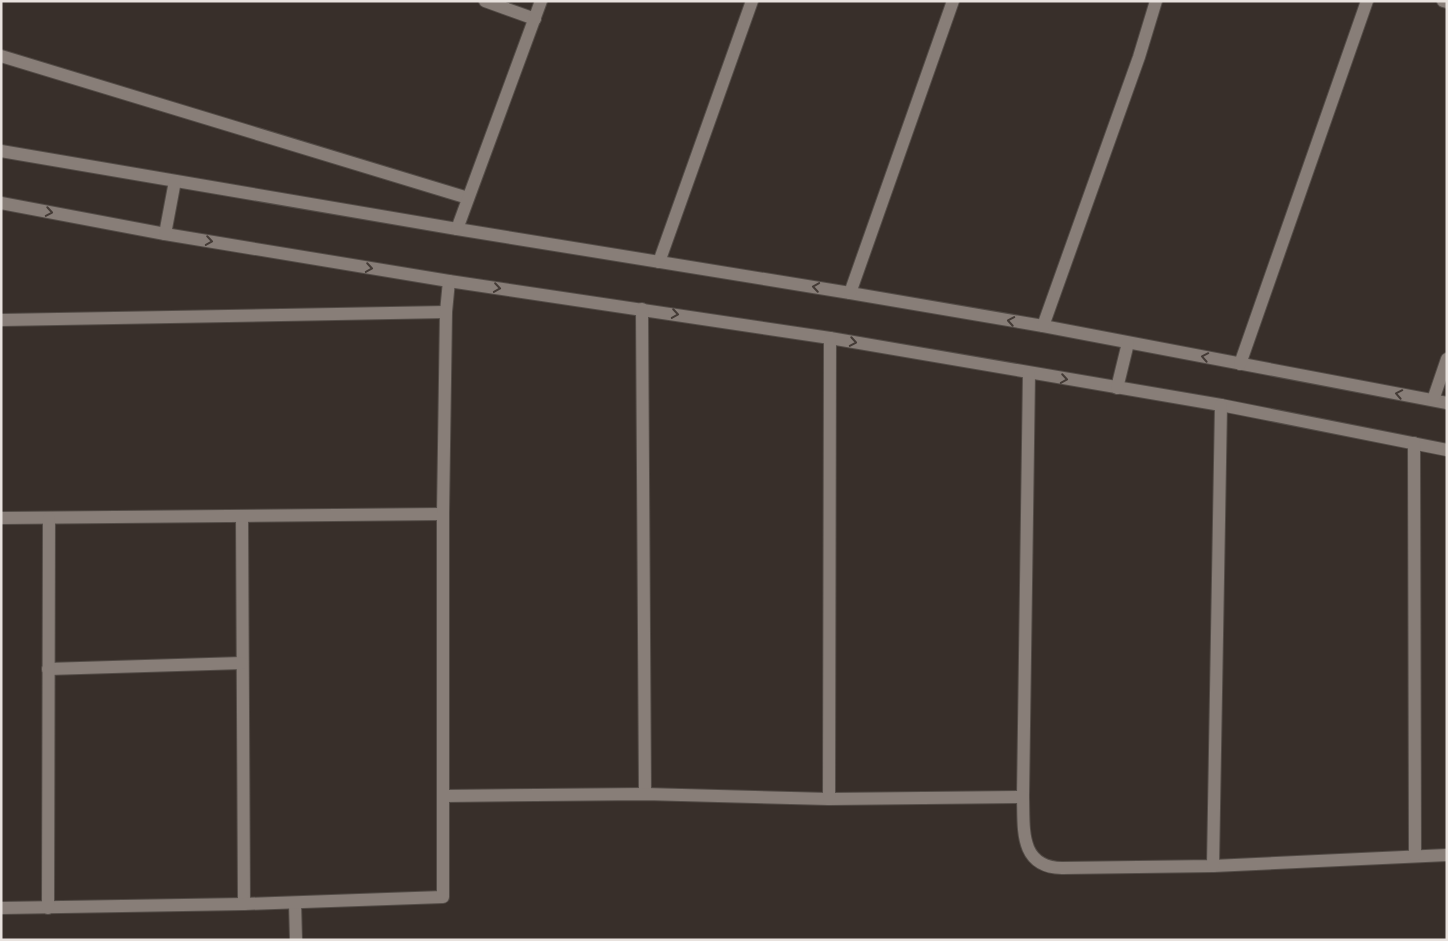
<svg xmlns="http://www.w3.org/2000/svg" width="1448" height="941" font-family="Raleway,sans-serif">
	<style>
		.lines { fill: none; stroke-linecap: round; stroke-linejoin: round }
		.street-casing { stroke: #534c47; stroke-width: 14 }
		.street { stroke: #887e78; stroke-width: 12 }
		.oneway { stroke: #443b36 }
	</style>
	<rect width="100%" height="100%" fill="#382f2a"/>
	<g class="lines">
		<defs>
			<g id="street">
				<polyline points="485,1 535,19"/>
				<polyline points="1443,1 1447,2"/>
				<polyline points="1,56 468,198"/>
				<polyline points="1,151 457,229 850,293 1043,326 1447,403"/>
				<polyline points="1,203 165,234 449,281 830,338 1221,405 1447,450"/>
				<polyline points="457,229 541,1"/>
				<polyline points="165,234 175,181"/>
				<polyline points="659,262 752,1"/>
				<polyline points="850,293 953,1"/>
				<polyline points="642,309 645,794"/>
				<polyline points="1,320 446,312"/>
				<polyline points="1043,326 1139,57 1156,1"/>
				<polyline points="1240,364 1367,1"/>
				<path d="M1029 373 1023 797C1024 829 1019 867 1062 868L1213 866 1447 855"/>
				<polyline points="1117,388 1128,343"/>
				<polyline points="1433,400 1447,359"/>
				<polyline points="1414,443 1415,855"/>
				<polyline points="242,516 244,904"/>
				<polyline points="1,518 443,514"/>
				<polyline points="48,669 242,663"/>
				<polyline points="443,796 645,794 829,799 1023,797"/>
				<polyline points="829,799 830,338"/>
				<polyline points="1213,866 1221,405"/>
				<polyline points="295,903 296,940"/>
				<polyline points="1,908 244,904 443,897 443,514 446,312 449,281"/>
				<polyline points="48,908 49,518"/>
			</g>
		</defs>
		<use href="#street" class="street-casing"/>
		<use href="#street" class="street"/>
	</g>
	<defs><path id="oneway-chevron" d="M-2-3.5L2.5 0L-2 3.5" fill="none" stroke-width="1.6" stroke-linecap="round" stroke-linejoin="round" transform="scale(1.25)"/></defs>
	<g class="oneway">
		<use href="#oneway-chevron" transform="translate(49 212) rotate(10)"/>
		<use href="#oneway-chevron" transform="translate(209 241) rotate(9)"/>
		<use href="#oneway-chevron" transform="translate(369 268) rotate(9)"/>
		<use href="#oneway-chevron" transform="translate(816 287) rotate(-171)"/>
		<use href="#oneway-chevron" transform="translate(497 288) rotate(8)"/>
		<use href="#oneway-chevron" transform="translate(675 314) rotate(9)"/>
		<use href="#oneway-chevron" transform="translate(1011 321) rotate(-170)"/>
		<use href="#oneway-chevron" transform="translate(853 342) rotate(10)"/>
		<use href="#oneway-chevron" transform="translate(1205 357) rotate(-169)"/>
		<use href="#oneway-chevron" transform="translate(1064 379) rotate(9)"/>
		<use href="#oneway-chevron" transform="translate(1399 394) rotate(-169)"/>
	</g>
	<rect width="1448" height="941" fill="none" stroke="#e8e2de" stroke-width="5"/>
</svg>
